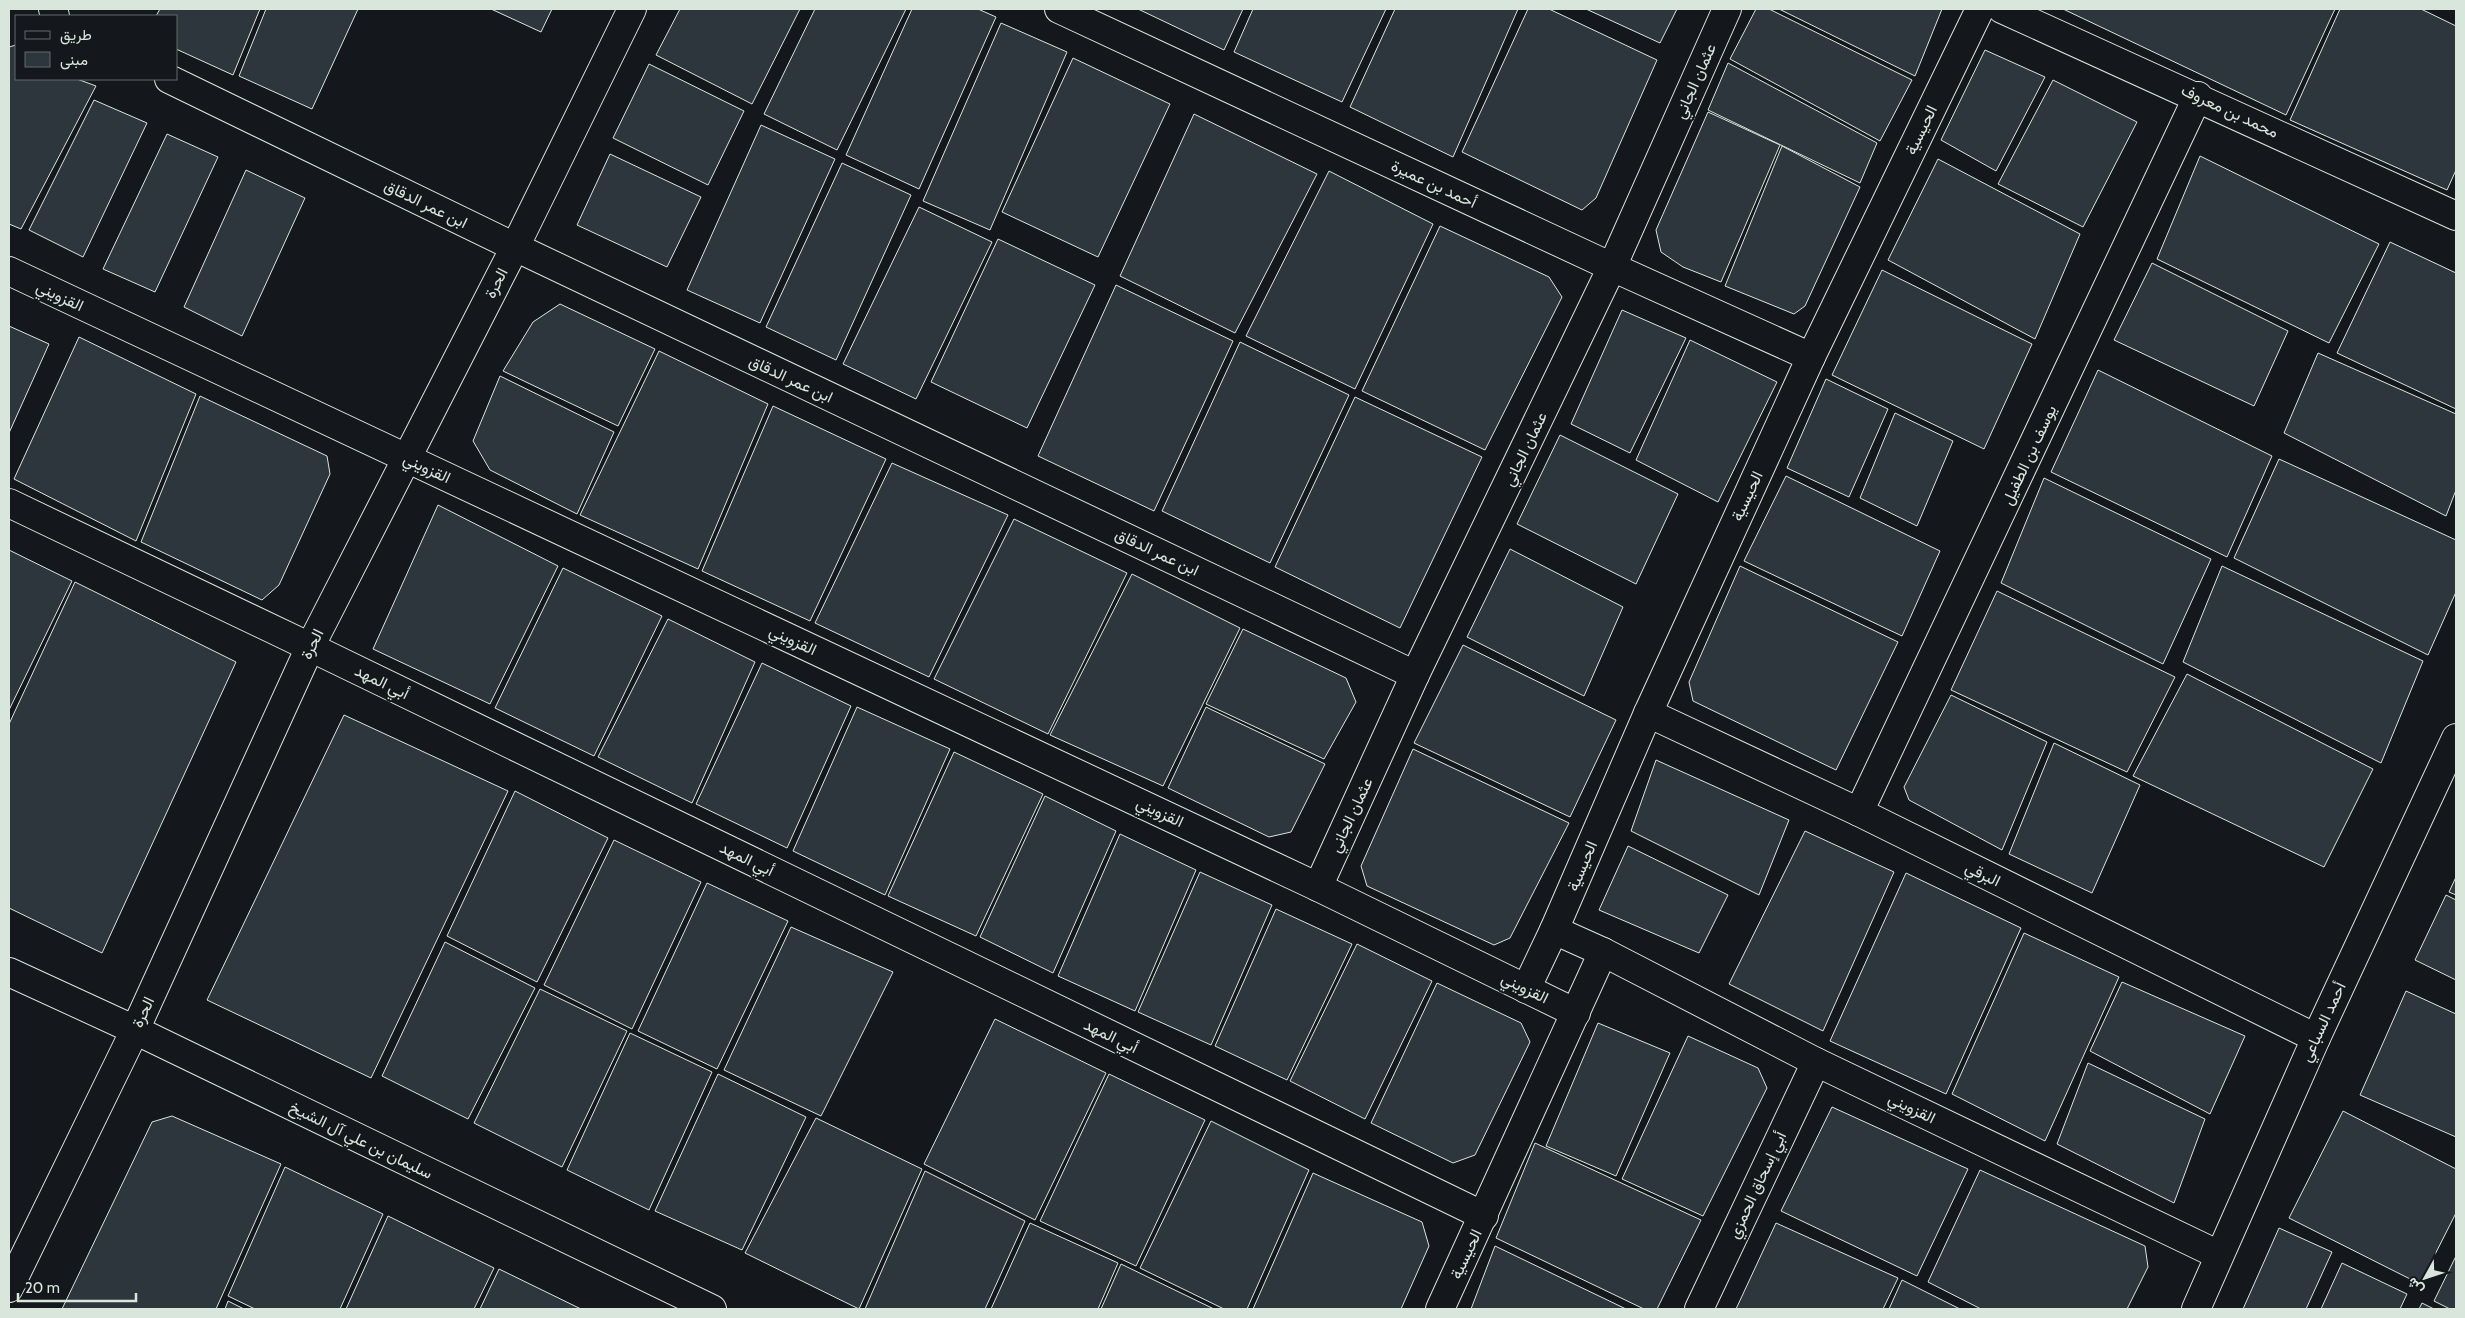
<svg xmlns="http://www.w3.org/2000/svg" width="2465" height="1318" font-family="Cabin,Vazirmatn,sans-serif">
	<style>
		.building { fill: #2c363c; stroke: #d8e6dc }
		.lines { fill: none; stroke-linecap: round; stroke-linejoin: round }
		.minor-casing { stroke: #d8e6dc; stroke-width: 30 }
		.minor { stroke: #14181c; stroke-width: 28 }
		.labels { text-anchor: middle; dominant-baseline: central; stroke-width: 4; stroke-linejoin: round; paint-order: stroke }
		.street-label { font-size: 16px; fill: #d8e6dc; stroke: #14181c }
	</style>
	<rect width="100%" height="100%" fill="#14181c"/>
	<g class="building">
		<polygon points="160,9 260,9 233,75 176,49 176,16 156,16"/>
		<polygon points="266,9 358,9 312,109 239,76"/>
		<polygon points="491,9 552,9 541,32"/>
		<polygon points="680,9 800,9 752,104 656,55"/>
		<polygon points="815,9 906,9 837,150 764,114"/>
		<polygon points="912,9 978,9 996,17 919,189 846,155"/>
		<polygon points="1138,9 1243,9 1224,50"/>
		<polygon points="1253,9 1386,9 1342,102 1234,52"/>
		<polygon points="1395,9 1518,9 1453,157 1350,107"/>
		<polygon points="1528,9 1549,9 1657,60 1596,198 1582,210 1462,152"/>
		<polygon points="1586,9 1677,9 1660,43"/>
		<polygon points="1756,9 1769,9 1912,80 1880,141 1730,59"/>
		<polygon points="1779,9 1942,9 1915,76"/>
		<polygon points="2063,9 2335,9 2286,115"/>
		<polygon points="2340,9 2421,9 2456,26 2456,170 2447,190 2290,120"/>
		<polygon points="1001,23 1067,52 990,230 923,201"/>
		<polygon points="16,45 16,79 77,79 96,86 21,229 9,224 9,47"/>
		<polygon points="1985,50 2045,77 1996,171 1941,140"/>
		<polygon points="1073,58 1170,104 1098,257 1002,212"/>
		<polygon points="1728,63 1877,143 1860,183 1708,110"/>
		<polygon points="649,64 744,111 708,185 613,138"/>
		<polygon points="2053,80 2137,122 2083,227 1998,184"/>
		<polygon points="94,100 147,123 83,257 29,230"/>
		<polygon points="1708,112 1780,145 1721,282 1683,267 1661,252 1656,230"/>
		<polygon points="1194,114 1317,174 1235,333 1120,276"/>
		<polygon points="761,125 835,159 760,323 687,290"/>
		<polygon points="167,134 218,157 155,292 103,269"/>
		<polygon points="1782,146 1860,187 1805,306 1794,314 1725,286"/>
		<polygon points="610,154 701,197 667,267 577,225"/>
		<polygon points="2200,156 2379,244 2329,343 2157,259"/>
		<polygon points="1938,159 2080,234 2035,339 1888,260"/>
		<polygon points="842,163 911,195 836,360 766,327"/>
		<polygon points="246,170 305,198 242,336 184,307"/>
		<polygon points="1329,171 1433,224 1355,389 1246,336"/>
		<polygon points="919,207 992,242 916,399 843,364"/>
		<polygon points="1440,226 1549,277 1562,297 1485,450 1362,391"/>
		<polygon points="998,239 1095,285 1027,428 931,382"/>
		<polygon points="2390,242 2456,273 2456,409 2337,353"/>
		<polygon points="2152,263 2288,331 2254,406 2114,340"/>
		<polygon points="1882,270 2032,344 1984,449 1832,375"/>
		<polygon points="1116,285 1233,341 1154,511 1038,456"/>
		<polygon points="560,304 655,349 618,426 503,371 533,322"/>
		<polygon points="1622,310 1686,338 1630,453 1571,424"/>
		<polygon points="9,326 49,344 9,433"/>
		<polygon points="79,337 196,394 136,541 14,479"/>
		<polygon points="1690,340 1777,382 1718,502 1636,460"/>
		<polygon points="1240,342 1349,395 1270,563 1162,511"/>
		<polygon points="659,351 768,404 698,569 580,515"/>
		<polygon points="2318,353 2456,414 2456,490 2446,516 2284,433"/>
		<polygon points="2098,370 2272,456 2227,557 2051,472"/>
		<polygon points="500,376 614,432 577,514 490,470 473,441"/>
		<polygon points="1826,379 1888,409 1849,497 1787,468"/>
		<polygon points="200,396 327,456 330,474 279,585 262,600 141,542"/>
		<polygon points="1355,397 1482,457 1400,628 1275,567"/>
		<polygon points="773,406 886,459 810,621 702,571"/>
		<polygon points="1895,413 1953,441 1917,526 1860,498"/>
		<polygon points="1560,435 1678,494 1636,584 1517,524"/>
		<polygon points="2279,459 2456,540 2456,592 2428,655 2234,558"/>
		<polygon points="892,463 1008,515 929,677 815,623"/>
		<polygon points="1786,476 1940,551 1902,636 1744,561"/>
		<polygon points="2044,478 2211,559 2163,664 2001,583"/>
		<polygon points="438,505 558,566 490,704 373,649"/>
		<polygon points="1014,519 1127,573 1048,734 934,679"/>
		<polygon points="1510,549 1623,607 1584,696 1467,637"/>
		<polygon points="9,550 72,581 9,710"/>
		<polygon points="1740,566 1898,642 1836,770 1693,701 1689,682"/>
		<polygon points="2222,566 2423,661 2381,763 2183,662"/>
		<polygon points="563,568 662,616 594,756 495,708"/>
		<polygon points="1132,574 1240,628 1163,786 1050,735"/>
		<polygon points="75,582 236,662 102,953 9,908 9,724"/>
		<polygon points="1997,591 2175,677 2127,772 1951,690"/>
		<polygon points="668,619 755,662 692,803 598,757"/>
		<polygon points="1243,629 1346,678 1356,702 1324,759 1206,704"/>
		<polygon points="1463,645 1616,720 1570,817 1414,743"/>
		<polygon points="762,663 851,706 787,848 696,804"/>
		<polygon points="2187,674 2373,769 2324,867 2133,776"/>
		<polygon points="1951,695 2047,742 2002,850 1909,800 1904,787"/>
		<polygon points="857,707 950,749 885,895 793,851"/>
		<polygon points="1206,707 1325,764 1291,832 1269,837 1168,788"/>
		<polygon points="344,715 508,791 371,1078 207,1000"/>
		<polygon points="2054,743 2140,785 2092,893 2009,854"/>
		<polygon points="1413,749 1569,823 1510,938 1494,945 1367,886 1361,866"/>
		<polygon points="954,752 1043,794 976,936 888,896"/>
		<polygon points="1656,760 1789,820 1759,895 1631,831"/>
		<polygon points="515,791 608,838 537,982 447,936"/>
		<polygon points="1045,796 1116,831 1053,973 980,937"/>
		<polygon points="1805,831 1894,872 1823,1031 1729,984"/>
		<polygon points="1120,834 1196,870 1135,1011 1058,976"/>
		<polygon points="614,840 701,882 632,1029 544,985"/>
		<polygon points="1628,846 1728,895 1699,953 1599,910"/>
		<polygon points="1200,872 1272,905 1211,1045 1138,1012"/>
		<polygon points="1906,873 2021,928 1946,1094 1830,1041"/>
		<polygon points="2456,877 2456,895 2449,892"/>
		<polygon points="707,883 788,921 717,1069 638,1031"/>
		<polygon points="2446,895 2456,900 2456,980 2415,960"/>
		<polygon points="1276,909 1352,944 1287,1080 1215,1046"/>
		<polygon points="791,927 893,972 821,1116 724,1070"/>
		<polygon points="2024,933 2119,977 2045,1141 1952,1094"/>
		<polygon points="445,942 535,988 468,1119 382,1076"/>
		<polygon points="1357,944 1432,981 1365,1119 1290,1081"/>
		<polygon points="2122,982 2245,1036 2210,1114 2090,1051"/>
		<polygon points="1437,983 1521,1023 1530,1042 1475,1155 1453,1163 1371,1123"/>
		<polygon points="540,989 627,1031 562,1167 474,1123"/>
		<polygon points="2406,991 2456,1014 2456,1137 2360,1095"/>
		<polygon points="995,1019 1106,1073 1035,1220 924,1164"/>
		<polygon points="1598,1023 1670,1053 1616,1176 1546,1146"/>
		<polygon points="630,1033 712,1072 649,1210 567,1170"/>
		<polygon points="1688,1036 1758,1068 1767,1088 1703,1216 1622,1179"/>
		<polygon points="2088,1063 2205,1119 2174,1203 2057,1144"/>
		<polygon points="718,1074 806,1117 742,1250 655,1211"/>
		<polygon points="1109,1074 1205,1120 1136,1266 1040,1221"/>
		<polygon points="1832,1107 1968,1169 1917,1276 1781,1211"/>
		<polygon points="2343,1111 2456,1169 2456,1213 2420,1284 2289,1218"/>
		<polygon points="172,1116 281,1164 216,1309 62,1309 152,1122"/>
		<polygon points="816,1118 922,1169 859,1309 745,1253"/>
		<polygon points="1211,1121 1309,1170 1247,1309 1224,1309 1140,1268"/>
		<polygon points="1535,1143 1701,1220 1657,1309 1644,1309 1496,1238"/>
		<polygon points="285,1167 383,1214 340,1309 255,1309 228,1296"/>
		<polygon points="1980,1170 2145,1246 2148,1267 2127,1309 1981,1309 1928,1282"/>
		<polygon points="925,1171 1025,1221 985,1309 865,1309"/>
		<polygon points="1313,1173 1422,1222 1429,1246 1401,1309 1253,1309"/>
		<polygon points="388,1216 494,1268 474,1309 346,1309"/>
		<polygon points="1030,1223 1118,1263 1098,1309 991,1309"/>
		<polygon points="1776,1223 1898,1278 1883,1309 1736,1309"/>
		<polygon points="2279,1228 2332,1252 2306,1309 2243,1309"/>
		<polygon points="1495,1246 1626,1309 1471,1309"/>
		<polygon points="2456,1256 2456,1309 2450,1309 2434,1301"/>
		<polygon points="2342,1263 2407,1294 2400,1309 2321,1309"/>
		<polygon points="1121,1264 1214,1309 1101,1309"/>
		<polygon points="499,1269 581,1309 480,1309"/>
		<polygon points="1902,1280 1960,1309 1889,1309"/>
		<polygon points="228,1301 244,1309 225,1309"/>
		<polygon points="2422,1303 2434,1309 2419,1309"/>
	</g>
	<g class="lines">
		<defs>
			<g id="minor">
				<polyline points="53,9 55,16"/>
				<polyline points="1059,9 1612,267 1811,357"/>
				<polyline points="2002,9 2456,216"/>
				<polyline points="169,79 515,247 1415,675"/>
				<polyline points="9,271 1318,887 1576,1013"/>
				<polyline points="9,503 310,647 1484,1216"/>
				<polyline points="1648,713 1859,812 2316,1038"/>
				<polyline points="1859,812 2198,96"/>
				<polyline points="1318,887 1415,675 1612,267 1727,9"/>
				<polyline points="1554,930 1603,952 1816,1062 2219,1255"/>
				<polyline points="9,972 135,1030 712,1309"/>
				<polyline points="1526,989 1554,930 1648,713 1811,357 1980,9"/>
				<polyline points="9,1288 135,1030 310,647 515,247 632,9"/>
				<polyline points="1440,1309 1603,952"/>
				<polyline points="1699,1309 1816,1062"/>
				<polyline points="2196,1309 2316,1038 2456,738"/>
			</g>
		</defs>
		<use href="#minor" class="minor-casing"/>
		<use href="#minor" class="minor"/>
	</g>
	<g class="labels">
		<g class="street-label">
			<text transform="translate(1695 81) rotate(-66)">عثمان الجاني</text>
			<text transform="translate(2230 111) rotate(25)">محمد بن معروف</text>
			<text transform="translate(1921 130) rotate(-64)">الحيسية</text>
			<text transform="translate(1434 184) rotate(25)">أحمد بن عميرة</text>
			<text transform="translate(426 204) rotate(26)">ابن عمر الدقاق</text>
			<text transform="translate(496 283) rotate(-63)">الحرة</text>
			<text transform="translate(60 296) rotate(25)">القزويني</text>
			<text transform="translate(791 379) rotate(25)">ابن عمر الدقاق</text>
			<text transform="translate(1525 449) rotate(-64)">عثمان الجاني</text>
			<text transform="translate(2029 455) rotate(-65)">يوسف بن الطفيل</text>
			<text transform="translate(427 468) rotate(25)">القزويني</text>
			<text transform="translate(1747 496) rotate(-65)">الحيسية</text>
			<text transform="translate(1157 552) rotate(25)">ابن عمر الدقاق</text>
			<text transform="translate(793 640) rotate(25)">القزويني</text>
			<text transform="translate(312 644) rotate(-64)">الحرة</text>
			<text transform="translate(382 682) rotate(26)">أبي المهد</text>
			<text transform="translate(1160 812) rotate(25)">القزويني</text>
			<text transform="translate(1351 815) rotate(-65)">عثمان الجاني</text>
			<text transform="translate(747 859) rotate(26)">أبي المهد</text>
			<text transform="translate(1582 866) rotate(-67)">الحيسية</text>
			<text transform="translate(1983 874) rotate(26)">البرقي</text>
			<text transform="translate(1525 988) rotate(26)">القزويني</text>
			<text transform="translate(143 1012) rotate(-65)">الحرة</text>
			<text transform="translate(2323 1022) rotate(-65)">أحمد السباعي</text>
			<text transform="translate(1111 1036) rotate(26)">أبي المهد</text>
			<text transform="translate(1912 1108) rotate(26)">القزويني</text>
			<text transform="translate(361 1140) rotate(26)">سليمان بن علي آل الشيخ</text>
			<text transform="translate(1757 1185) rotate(-65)">أبي إسحاق الحمزي</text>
			<text transform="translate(1466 1254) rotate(-65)">الحيسية</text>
		</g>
	</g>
	<rect width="2465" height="1318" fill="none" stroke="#d8e6dc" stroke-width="20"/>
	<rect x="15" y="15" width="162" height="65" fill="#14181c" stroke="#626a69"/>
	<rect x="25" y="31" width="25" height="8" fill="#14181c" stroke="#626a69"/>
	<text x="60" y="40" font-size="15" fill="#d8e6dc">طريق</text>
	<rect x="25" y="52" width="25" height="15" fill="#2c363c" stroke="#626a69"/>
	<text x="60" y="65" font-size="15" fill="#d8e6dc">مبنى</text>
	<g transform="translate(2425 1278) rotate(230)" stroke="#14181c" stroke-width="4" paint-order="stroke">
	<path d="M0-4L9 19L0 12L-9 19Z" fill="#d8e6dc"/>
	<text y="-8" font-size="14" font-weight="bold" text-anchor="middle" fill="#d8e6dc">ش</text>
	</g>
	<path d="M18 1293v8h118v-8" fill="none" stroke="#d8e6dc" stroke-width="2.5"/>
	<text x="25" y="1293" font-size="15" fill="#d8e6dc" stroke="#14181c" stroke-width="4" paint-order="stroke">20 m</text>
</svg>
